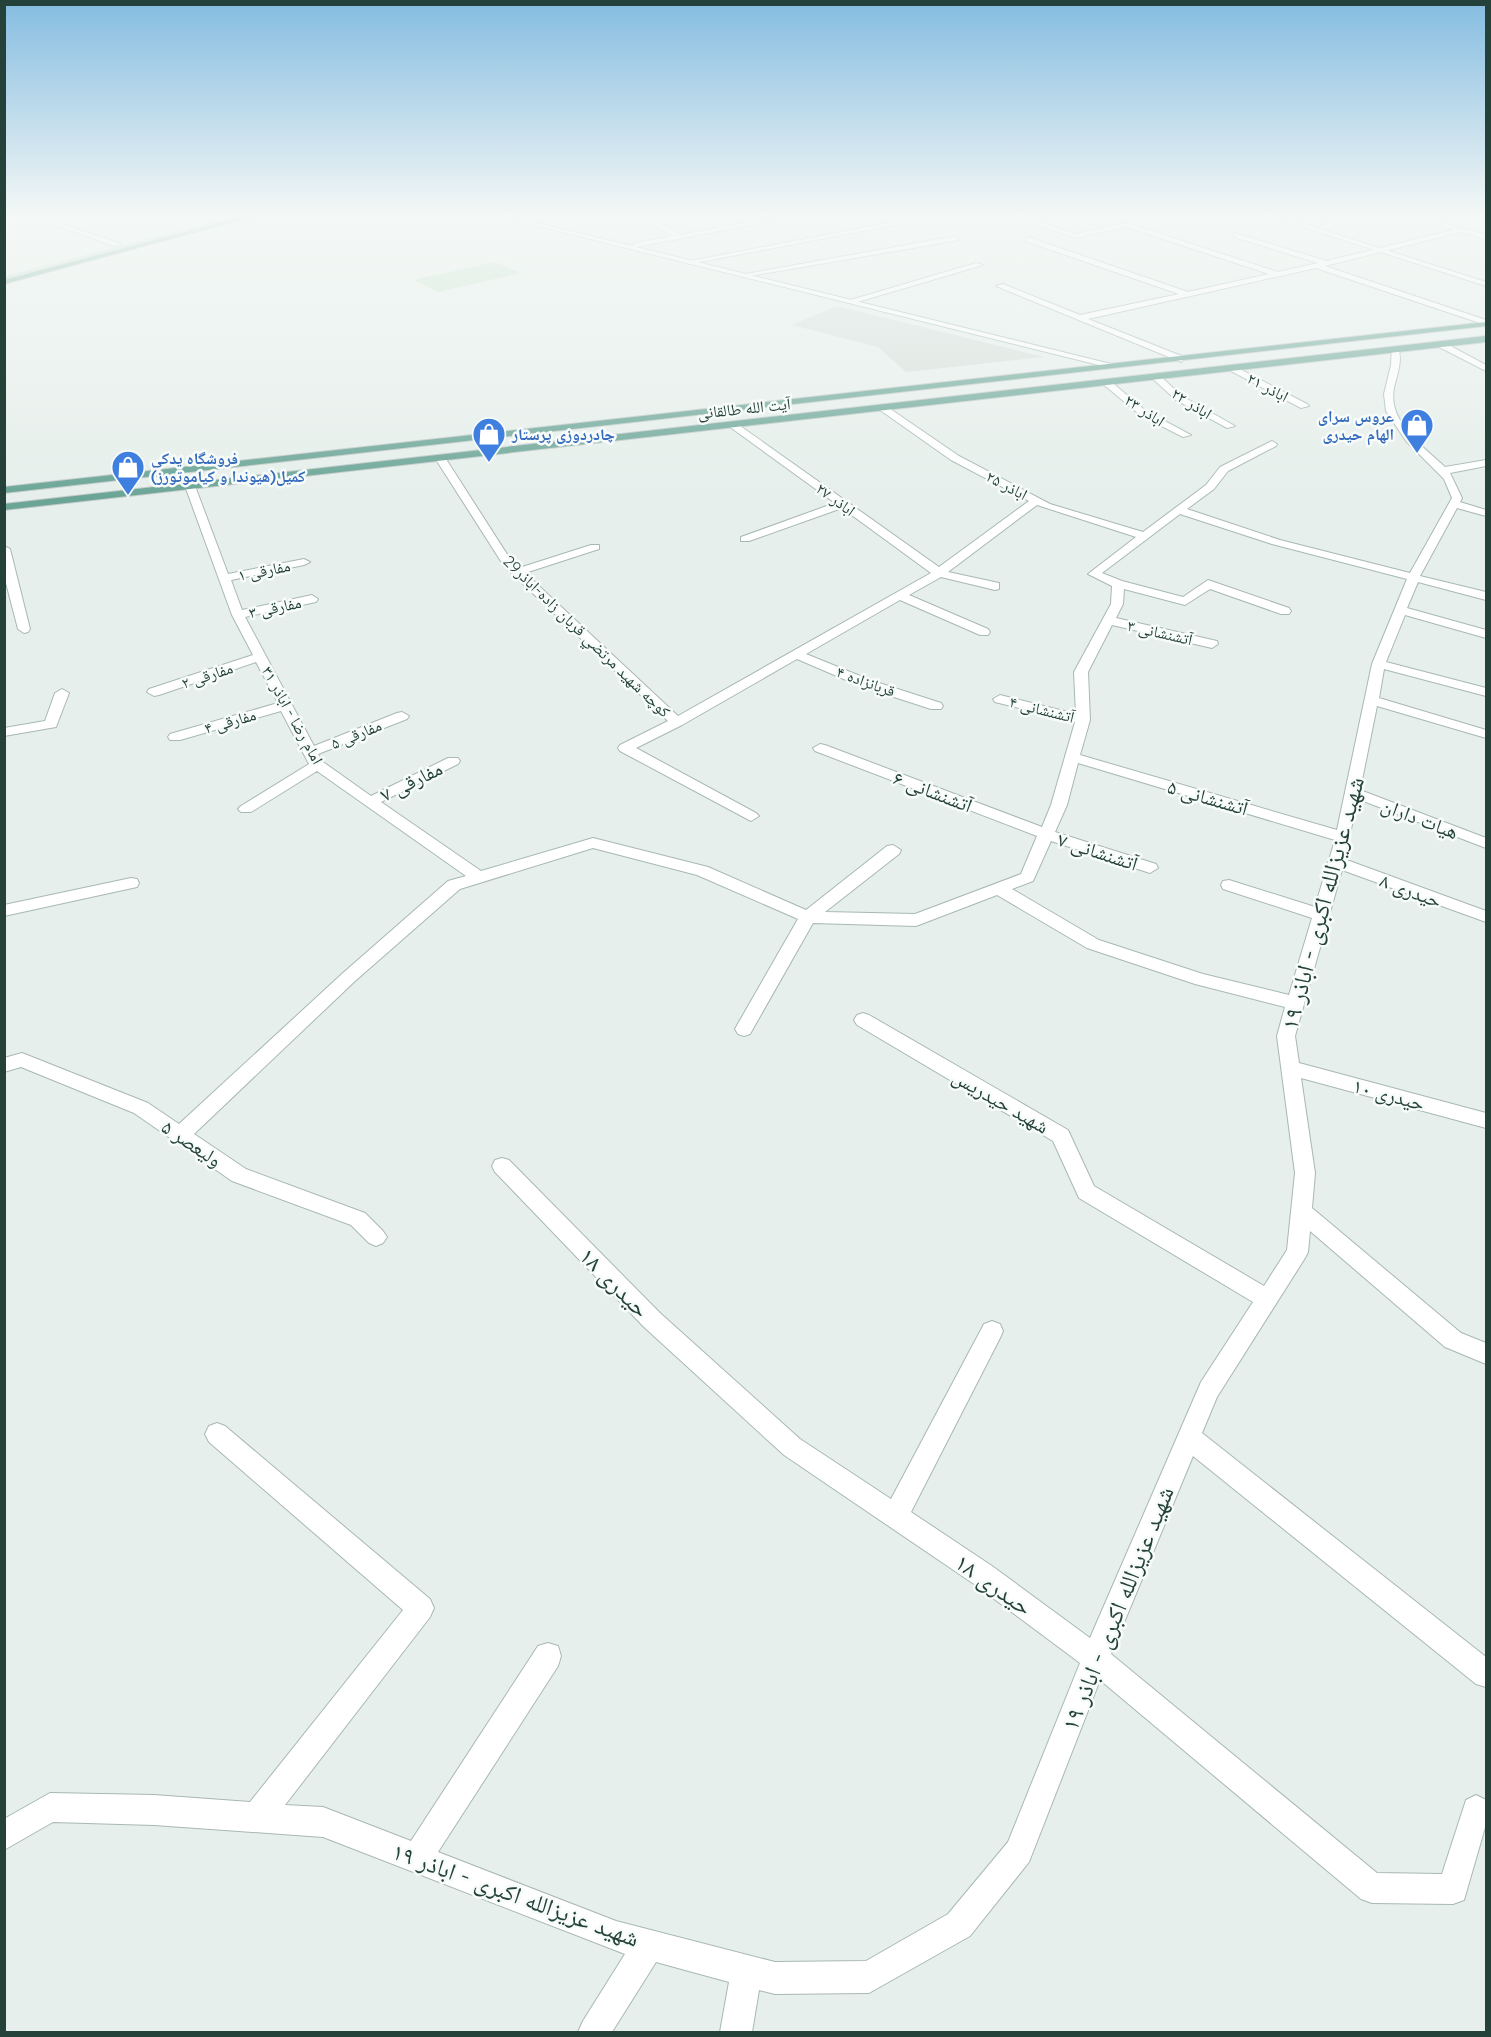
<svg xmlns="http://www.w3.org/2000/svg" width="1491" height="2037" font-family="Quicksand,'Noto Naskh Arabic',sans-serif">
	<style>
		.built { fill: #d4dfda }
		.green { fill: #bfe0c8 }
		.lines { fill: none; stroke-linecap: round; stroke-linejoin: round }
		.street-casing { stroke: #a8b8b2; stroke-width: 2 }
		.secondary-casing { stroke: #a4bbb3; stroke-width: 2 }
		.primary-casing { stroke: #c2cac8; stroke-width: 2 }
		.street { fill: #fff; fill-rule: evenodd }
		.secondary { fill: #fff; fill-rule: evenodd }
		.primary { fill: #6aa596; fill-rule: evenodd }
		.labels { text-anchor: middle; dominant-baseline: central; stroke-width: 5; stroke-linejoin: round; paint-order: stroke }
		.far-street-label { font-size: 16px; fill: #24423a; stroke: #f7fbf9 }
		.far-shop-label { font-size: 16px; font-weight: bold; fill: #366cbe; stroke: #f7fbf9; text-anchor: start }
		.street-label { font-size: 20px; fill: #24423a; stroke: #f7fbf9 }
		.near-street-label { font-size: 24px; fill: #24423a; stroke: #f7fbf9 }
	</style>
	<rect width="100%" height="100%" fill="#e6efeb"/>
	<polygon class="built" points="837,306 1044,357 906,372 878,347 792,325"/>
	<g class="green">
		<polygon points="243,214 253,214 5,279 5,276"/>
		<polygon points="495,262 521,273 438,292 413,280"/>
	</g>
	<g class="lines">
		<defs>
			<g id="street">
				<polygon points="25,214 34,214 121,244 114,246"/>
				<polygon points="636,214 644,214 684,237 677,239"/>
				<polygon points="696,214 704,214 727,229 722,230"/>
				<polygon points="951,214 960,214 969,218 966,220"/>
				<polygon points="1009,214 1018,214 1075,234 1127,223 1278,272 1318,263 1234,237 1234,233 1327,261 1453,230 1400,214 1410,214 1486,235 1486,239 1461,232 1325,266 1486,320 1486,325 1316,268 1088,319 1184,357 1185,359 1181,362 996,286 1003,284 1080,315 1179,294 1025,241 1028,237 1188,292 1269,274 1127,227 1075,238"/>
				<polygon points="1342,214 1352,214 1316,225 1313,223"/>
				<polygon points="919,217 921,220 689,264 685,262"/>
				<polygon points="956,236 959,240 744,277 740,275"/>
				<polygon points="976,263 983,265 854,303 847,301"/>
				<polygon points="1437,342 1443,342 1486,365 1486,371 1437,346"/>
				<path d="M1392 347H1398C1403 361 1397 374 1394 388 1387 422 1424 447 1445 467L1486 460V466L1450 473 1462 498 1460 502 1486 510V516L1457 508 1420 576 1486 592V600L1418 582 1407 608 1486 630V638L1405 615 1386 662 1486 688V696L1384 669 1379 698 1486 730V738L1377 706 1360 790 1486 838V848L1358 799 1344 859 1486 911V922L1342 870 1295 1036 1299 1063 1486 1113V1128L1301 1078 1315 1173 1312 1208 1461 1333 1486 1343V1364L1445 1347 1310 1231 1308 1252 1305 1258 1217 1397 1202 1433 1486 1657V1687L1476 1684 1193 1456 1111 1654 1377 1873 1442 1874 1466 1800 1476 1795 1486 1800V1824L1464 1900 1453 1904 1372 1903 1361 1899 1100 1680 1029 1862 970 1936 869 1993 775 1994 759 1990 752 2032H720L729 1982 656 1962 612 2032H578L583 2021 625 1954 323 1837 154 1825 53 1822 4 1850V1819L50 1793 154 1795 250 1802 403 1610 209 1442 205 1434 209 1426 217 1423 225 1426 430 1599 434 1608 430 1617 285 1805 323 1807 411 1841 538 1646 548 1643 558 1646 561 1656 558 1666 438 1852 616 1921 775 1962 866 1961 948 1914 1008 1842 1080 1663 974 1584 784 1455 644 1327 495 1172 492 1166 495 1160 502 1158 509 1160 660 1313 800 1439 891 1499 984 1324 992 1321 1000 1324 1003 1331 1000 1338 911 1512 992 1566 1090 1638 1201 1382 1253 1302 1079 1198 1053 1141 857 1025 854 1020 857 1015 863 1013 869 1015 1068 1130 1094 1186 1264 1286 1287 1250 1295 1173 1277 1036 1285 1007 1195 984 1087 948 997 895 916 926 813 923 750 1034 744 1036 738 1034 735 1029 798 919 697 875 593 848 460 889 355 981 194 1134 246 1169 365 1213 383 1231 387 1237 383 1243 376 1246 369 1243 351 1225 232 1181 134 1113 21 1067 4 1072V1058L22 1053 148 1103 179 1124 343 973 448 881 466 876 317 771 251 812H241L238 809 241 806 309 764 281 711 180 740H170L168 737 170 734 278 703 256 662 159 695 154 696 147 692 149 689 253 655 232 615 185 486 186 484 190 483 195 486 228 574 304 559 310 562 304 565 231 580 242 610 312 595 318 599 316 602 245 617 314 746 397 713 402 712 409 716 407 719 318 754 323 762 371 796 448 758H458L460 761 458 764 381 802 481 871 593 838 708 867 806 910 887 846 893 845 901 850 899 854 825 912 915 914 1021 874 1037 836 815 751 813 748 820 744 825 745 1042 827 1051 805 1075 722 995 702 993 699 1000 695 1076 714 1074 672 1111 604 1112 586 1088 574 1136 537 1037 505 948 572 999 583V589L995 590 941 577 909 595 988 629 990 632 988 635H980L900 600 806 654 870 680 941 703 943 706 941 709H931L860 686 797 659 682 725 636 748 756 813 759 816 751 821 620 751 618 748 620 745 668 721 504 566 435 458 436 456H444L512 562 519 568 591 545H599V549L525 573 678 716 931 573 842 508 749 541H741V537L835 503 730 427V423H736L939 567 1029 501 951 460 880 410V406H886L959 456 1050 504 1143 532 1206 485 1220 467 1272 441 1277 444 1276 446 1228 471 1214 489 1187 509 1280 540 1410 573 1452 498 1444 479 1406 441 1386 411 1384 394 1391 365ZM1180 514 1272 544 1407 579 1372 664 1337 830 1080 755 1090 720 1088 672 1112 625 1212 648 1218 644 1217 641 1116 618 1123 604 1124 589 1185 605 1210 589 1281 614H1289L1291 611 1289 608 1208 580 1183 597 1122 581 1102 573ZM1078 763 1335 840 1315 907 1229 880 1223 881 1221 885 1223 889 1312 918 1289 995 1203 974 1099 940 1012 889 1033 881 1051 841 1150 873 1158 868 1156 864 1055 832 1067 805Z"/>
				<polygon points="1232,365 1307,404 1309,406 1301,408 1229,370 1229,366"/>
				<polygon points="1153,375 1159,375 1182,396 1235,426 1227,428 1176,400 1153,379"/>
				<polygon points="1103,380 1109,380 1146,411 1191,435 1183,437 1140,415 1103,384"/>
				<polygon points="4,546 10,549 30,629 28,632 24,633 18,629 4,575"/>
				<polygon points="62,689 69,693 56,727 4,736 4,728 45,721 55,693"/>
				<polygon points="131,878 137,879 139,883 137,887 4,916 4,905"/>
			</g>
			<g id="secondary">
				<polygon points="489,214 500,214 632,246 635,243 794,214 808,214 636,247 1115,365 1111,368"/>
				<polygon points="1263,214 1273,214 1486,282 1486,286"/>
			</g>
			<g id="primary">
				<polygon points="253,214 263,214 4,284 4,280"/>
				<polygon points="1486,322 1486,326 4,493 4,487"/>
				<polygon points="1486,336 1486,342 4,510 4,504"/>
			</g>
		</defs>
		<use href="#street" class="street-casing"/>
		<use href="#secondary" class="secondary-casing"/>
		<use href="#primary" class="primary-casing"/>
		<use href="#street" class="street"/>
		<use href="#secondary" class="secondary"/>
		<use href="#primary" class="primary"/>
	</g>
	<linearGradient id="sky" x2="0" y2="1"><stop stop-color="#84bce0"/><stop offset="0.43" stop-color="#f4f8f6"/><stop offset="1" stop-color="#f4f8f6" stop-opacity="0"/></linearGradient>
	<rect width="1491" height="499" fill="url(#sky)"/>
	<defs>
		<symbol id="shop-pin" viewBox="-11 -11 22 30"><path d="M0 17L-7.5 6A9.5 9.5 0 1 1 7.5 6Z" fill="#3f7fe0" stroke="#f7fbf9"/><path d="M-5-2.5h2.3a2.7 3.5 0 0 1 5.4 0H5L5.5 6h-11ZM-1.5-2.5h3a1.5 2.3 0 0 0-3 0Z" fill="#fff"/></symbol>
	</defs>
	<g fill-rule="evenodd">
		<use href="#shop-pin" x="1398" y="406" width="38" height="52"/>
		<use href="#shop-pin" x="470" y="415" width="38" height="52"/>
		<use href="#shop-pin" x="109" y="448" width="38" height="52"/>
	</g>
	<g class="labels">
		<g class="far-street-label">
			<text transform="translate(1268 387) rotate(28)">اباذر ۲۱</text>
			<text transform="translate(1192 403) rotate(32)">اباذر ۲۲</text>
			<text transform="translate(744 408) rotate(-6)">آیت الله طالقانی</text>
			<text transform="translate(1145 410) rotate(33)">اباذر ۲۳</text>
			<text transform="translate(1007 485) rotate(28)">اباذر ۲۵</text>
			<text transform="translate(836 499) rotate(36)">اباذر ۲۷</text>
			<text transform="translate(264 570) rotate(-11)">مفارقی ۱</text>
			<text transform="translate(275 607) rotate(-12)">مفارقی ۳</text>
			<text transform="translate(1160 632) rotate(13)">آتشنشانی ۳</text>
			<text transform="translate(587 636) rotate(44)">كوچه شهيد مرتضي قربان زاده-اباذر29</text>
			<text transform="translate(207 675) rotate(-18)">مفارقی ۲</text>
			<text transform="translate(866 681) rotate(20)">قربانزاده ۴</text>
			<text transform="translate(1042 709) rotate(14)">آتشنشانی ۴</text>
			<text transform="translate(293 715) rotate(61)">امام رضا - اباذر ۳۱</text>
			<text transform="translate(230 721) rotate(-16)">مفارقی ۴</text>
			<text transform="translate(356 734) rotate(-22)">مفارقی ۵</text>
		</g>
		<g class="far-shop-label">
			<text x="1394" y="416" text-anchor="end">عروس سرای<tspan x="1394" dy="18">الهام حیدری</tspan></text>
			<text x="512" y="434">چادردوزی پرستار</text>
			<text x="151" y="458">فروشگاه يدكي<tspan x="151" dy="18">كميل(هیوندا و کیاموتورز)</tspan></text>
		</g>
		<g class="street-label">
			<text transform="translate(411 781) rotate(-26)">مفارقی ۷</text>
			<text transform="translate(933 791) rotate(21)">آتشنشانی ۶</text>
			<text transform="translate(1208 797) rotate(16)">آتشنشانی ۵</text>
			<text transform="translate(1420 818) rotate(21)">هیات داران</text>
			<text transform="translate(1098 851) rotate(18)">آتشنشانی ۷</text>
			<text transform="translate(1411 890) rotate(20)">حیدری ۸</text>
			<text transform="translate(1389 1094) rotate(15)">حیدری ۱۰</text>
			<text transform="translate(1001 1101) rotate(30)">شهید حیدریس</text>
			<text transform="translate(192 1143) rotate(34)">ولیعصر ۵</text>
		</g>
		<g class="near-street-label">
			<text transform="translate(1322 903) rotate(-75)">شهید عزیزالله اکبری - اباذر ۱۹</text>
			<text transform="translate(615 1282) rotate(45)">حیدری ۱۸</text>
			<text transform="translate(994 1584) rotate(35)">حیدری ۱۸</text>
			<text transform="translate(1117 1608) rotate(-68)">شهید عزیزالله اکبری - اباذر ۱۹</text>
			<text transform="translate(516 1894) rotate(20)">شهید عزیزالله اکبری - اباذر ۱۹</text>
		</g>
	</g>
	<rect width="1491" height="2037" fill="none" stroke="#24423a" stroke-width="12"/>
</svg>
